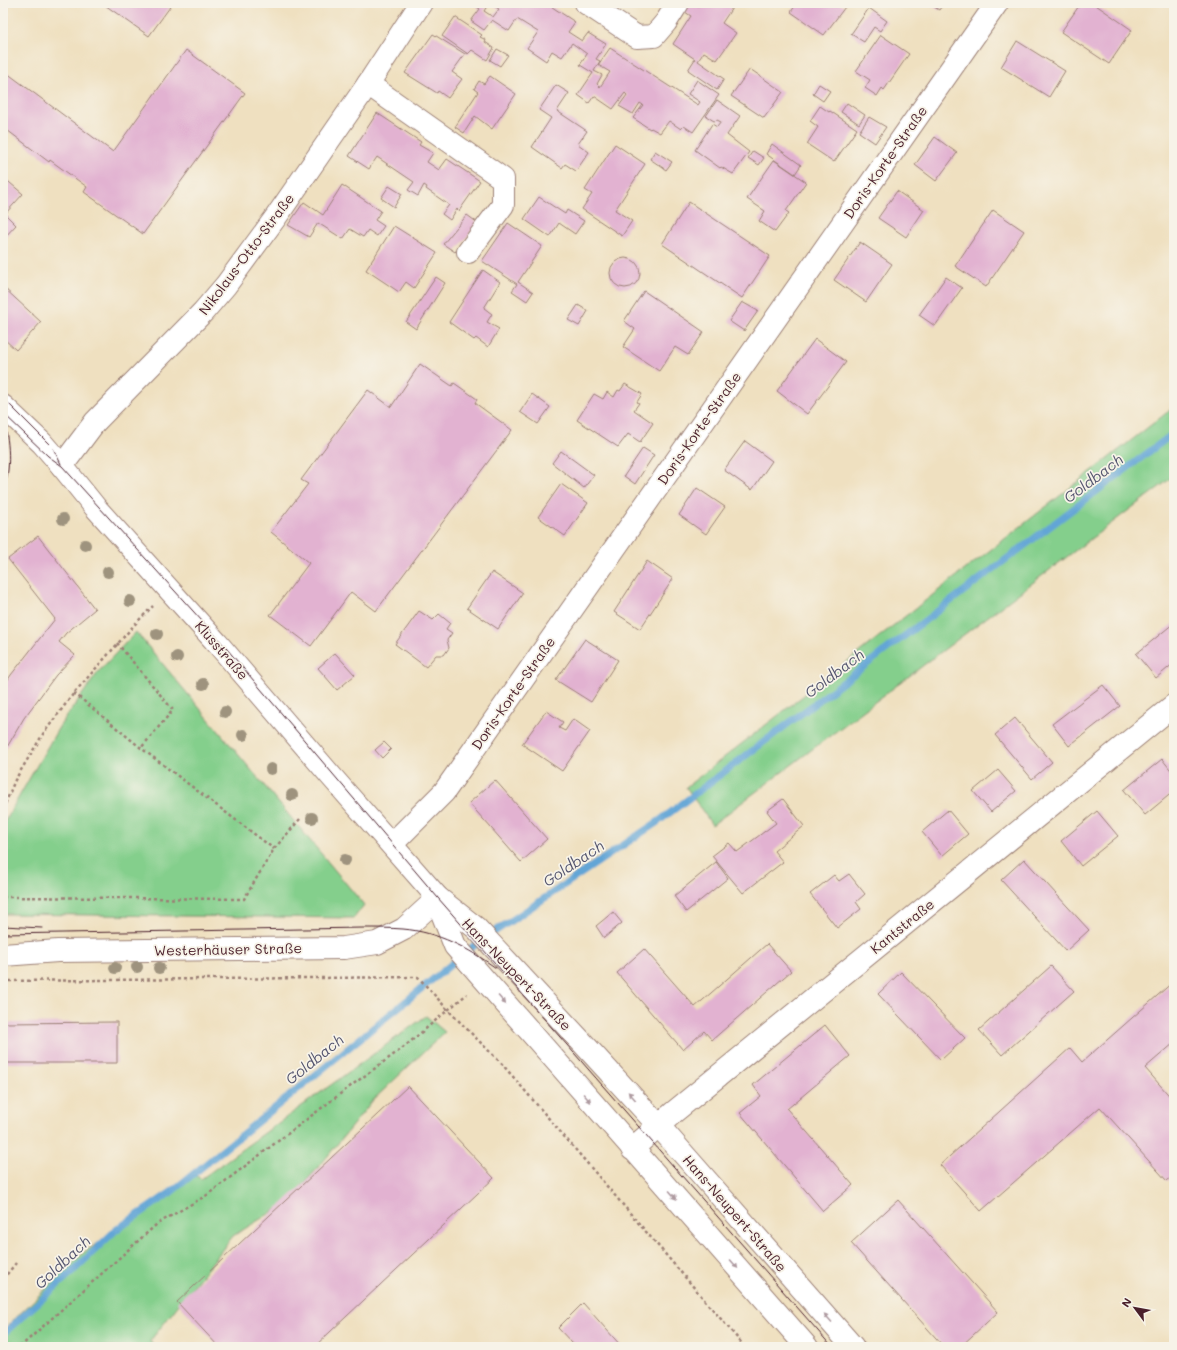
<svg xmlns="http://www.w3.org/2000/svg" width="1177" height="1350" font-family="Mali,sans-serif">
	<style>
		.green { fill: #84cf8c; stroke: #67775c }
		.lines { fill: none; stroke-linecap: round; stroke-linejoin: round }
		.stream { stroke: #62a5d6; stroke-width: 7 }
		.building { fill: #e2b2d1 }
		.minor-casing { stroke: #9c8076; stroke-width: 24 }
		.path { stroke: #9c8076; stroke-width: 2.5; stroke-dasharray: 3 3; stroke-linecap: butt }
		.minor { stroke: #fff; stroke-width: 22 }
		.tram { stroke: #4a1f2b; stroke-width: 1 }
		.tree { fill: #9e937e }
		.oneway { fill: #ae9aa0 }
		.labels { text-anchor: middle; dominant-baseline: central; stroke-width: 3.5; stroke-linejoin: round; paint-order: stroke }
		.street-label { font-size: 14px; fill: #4a1f2b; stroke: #f7f3e8 }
		.water-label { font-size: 15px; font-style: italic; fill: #54556f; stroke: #f7f3e8 }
	</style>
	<rect width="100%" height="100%" fill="#f7f3e8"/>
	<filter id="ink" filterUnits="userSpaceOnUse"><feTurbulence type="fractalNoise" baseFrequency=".025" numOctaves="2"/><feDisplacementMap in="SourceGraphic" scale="8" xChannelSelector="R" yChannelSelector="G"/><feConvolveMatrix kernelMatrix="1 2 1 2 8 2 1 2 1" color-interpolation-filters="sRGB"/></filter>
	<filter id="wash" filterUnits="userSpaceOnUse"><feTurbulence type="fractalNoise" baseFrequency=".012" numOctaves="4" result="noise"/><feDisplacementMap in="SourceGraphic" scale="16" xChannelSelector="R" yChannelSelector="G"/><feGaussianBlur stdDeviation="0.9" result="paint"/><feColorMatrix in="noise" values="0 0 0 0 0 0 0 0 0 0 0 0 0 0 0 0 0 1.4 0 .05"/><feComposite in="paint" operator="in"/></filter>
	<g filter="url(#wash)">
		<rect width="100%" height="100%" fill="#efe0c0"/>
		<g class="green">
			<polygon points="1174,407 1174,476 712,825 686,787"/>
			<polygon points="136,632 364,905 354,918 3,914 3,828 5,821 59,727 99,671"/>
			<polygon points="426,1016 445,1032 373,1100 318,1168 285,1204 233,1236 150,1341 154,1347 3,1347 3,1330 84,1252 128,1225 195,1175 201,1179"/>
		</g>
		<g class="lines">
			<polyline class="stream" points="3,1334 70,1274 116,1230 170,1193 475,945 659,821 1174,433"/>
		</g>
		<g id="blocks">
			<g class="building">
				<polygon points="102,3 164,3 170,7 149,36"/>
				<polygon points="472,3 489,3 484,11 493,17 499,9 489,3 546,3 575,22 568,32 582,41 588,33 606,44 596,59 600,61 594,71 602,75 597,84 600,87 610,72 598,65 610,48 698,105 700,102 688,94 697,80 719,95 693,132 684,126 681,129 669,121 660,133 651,128 650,129 633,118 643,105 640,103 633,114 619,106 627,95 625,93 613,109 594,96 589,103 578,95 593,73 580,65 587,54 572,43 562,57 552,51 546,61 527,48 538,32 517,19 509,31 492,20 484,30 471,21 480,9"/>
				<polygon points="686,3 694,3 699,6 701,3 725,3 732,8 722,23 736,33 717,60 704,52 698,61 724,79 717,90 688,70 695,59 673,44 691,16 682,10"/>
				<polygon points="797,3 839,3 845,7 824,35 791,12"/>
				<polygon points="928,3 944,3 939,10"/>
				<polygon points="1081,3 1093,3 1132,30 1109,64 1061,32"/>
				<polygon points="869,8 887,21 880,31 874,27 864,42 851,34"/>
				<polygon points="455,17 482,35 480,37 486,40 485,42 494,48 487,60 472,50 468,54 442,36"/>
				<polygon points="433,34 465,54 452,72 462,79 448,98 438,91 437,93 405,73"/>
				<polygon points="881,35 909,54 884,90 882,88 877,96 865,88 870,80 856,71"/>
				<polygon points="1017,41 1065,71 1049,97 1001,67"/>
				<polygon points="497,49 508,55 500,66 490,60"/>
				<polygon points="186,50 245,93 143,234 84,192 87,187 50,160 49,162 3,127 3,70 113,152"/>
				<polygon points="750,69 783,92 764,118 731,96"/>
				<polygon points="490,76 516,94 492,129 475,116 464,133 455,127 478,92 474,89 479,81 484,84"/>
				<polygon points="819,84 830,91 823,101 813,94"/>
				<polygon points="556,85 569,93 557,111 587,131 578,144 589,152 576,171 565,164 562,168 532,147 551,118 539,110"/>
				<polygon points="717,100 740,116 727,135 749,152 733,174 721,167 720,168 695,150 712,124 717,127 721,122 717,120 714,121 706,116"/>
				<polygon points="847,103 865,115 859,124 841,112"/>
				<polygon points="820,106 829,112 830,111 857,129 834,162 807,144 818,127 810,121"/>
				<polygon points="377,113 421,142 419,145 433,153 427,162 439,170 447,159 480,181 459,211 457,209 450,220 442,214 449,205 426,189 427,187 424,185 418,196 408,190 414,182 377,157 369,169 349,156"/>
				<polygon points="869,117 886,127 875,143 859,132"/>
				<polygon points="935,137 957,153 936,181 915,165"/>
				<polygon points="615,144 645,164 615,210 632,221 622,236 582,209 592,194 585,190"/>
				<polygon points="772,144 801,165 795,174 766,154"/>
				<polygon points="655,151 672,162 666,170 650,159"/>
				<polygon points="753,151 764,158 759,165 748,158"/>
				<polygon points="774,160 806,182 786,211 789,213 775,232 759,221 765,211 747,199"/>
				<polygon points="3,177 23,194 5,214 16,225 3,239"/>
				<polygon points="342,185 381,211 375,220 384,226 377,236 368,230 363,237 350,229 343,239 318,223 309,237 288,225 304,202 323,215"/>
				<polygon points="389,186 402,194 394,207 381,198"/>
				<polygon points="897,191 924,210 906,237 878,218"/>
				<polygon points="539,197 565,214 567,210 584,221 575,234 559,223 550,237 524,219"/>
				<polygon points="689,202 770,256 742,298 662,244"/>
				<polygon points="993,210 1024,231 986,287 955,266"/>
				<polygon points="467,215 478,223 455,252 443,244"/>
				<polygon points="508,223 542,246 518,282 533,292 527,301 512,291 517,284 482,261"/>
				<polygon points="394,226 437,253 414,288 406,282 399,292 366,270"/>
				<polygon points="860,242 892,264 866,302 834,280"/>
				<circle cx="625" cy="273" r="15"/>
				<polygon points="483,270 500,282 484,308 492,314 487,322 499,329 488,347 476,338 474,340 449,322"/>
				<polygon points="436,277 445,283 416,329 406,322"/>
				<polygon points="946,277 962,288 935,326 919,315"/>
				<polygon points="3,287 41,322 16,350 3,338"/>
				<polygon points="644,291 704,332 688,355 675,347 659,371 623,347 635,329 624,321"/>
				<polygon points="742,302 758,311 744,331 729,321"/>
				<polygon points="578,305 588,311 579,326 568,320"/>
				<polygon points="815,339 846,362 807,414 777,391"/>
				<polygon points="420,364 452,386 454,383 477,399 475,403 512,430 376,611 351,592 311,646 270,615 309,563 271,532 308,484 301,480 368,390 391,407"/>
				<polygon points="625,384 642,394 637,402 639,403 634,410 653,423 640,442 628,434 618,447 577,420 594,394 603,399 607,392 614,397 618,390 620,391"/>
				<polygon points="532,394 550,407 538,424 520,412"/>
				<polygon points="745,441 772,461 752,490 724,470"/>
				<polygon points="643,448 654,455 635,484 624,476"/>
				<polygon points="561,451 594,475 584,488 552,463"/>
				<polygon points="561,484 588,503 565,536 538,517"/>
				<polygon points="697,488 725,507 706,534 679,515"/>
				<polygon points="38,536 95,609 66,633 59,642 75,655 56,675 24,718 3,754 3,687 11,675 55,619 8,559"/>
				<polygon points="647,561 673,579 640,629 614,612"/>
				<polygon points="492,572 523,593 498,629 467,608"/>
				<polygon points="419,611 433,620 439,614 450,623 446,629 452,633 447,640 449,648 444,655 436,655 426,667 395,644"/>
				<polygon points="1174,623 1174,663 1156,678 1136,654"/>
				<polygon points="585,639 618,660 591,702 556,680"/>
				<polygon points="335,653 355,675 337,690 318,668"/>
				<polygon points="1103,685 1120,706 1069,746 1052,724"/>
				<polygon points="546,711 563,722 559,728 565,731 573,719 590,731 562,771 522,744"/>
				<polygon points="1015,718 1052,762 1032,779 995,735"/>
				<polygon points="384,742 391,749 382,758 375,750"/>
				<polygon points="1162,759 1174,774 1174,791 1145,815 1124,790"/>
				<polygon points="998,770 1016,791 991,812 973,791"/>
				<polygon points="495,780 547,839 521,862 469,803"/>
				<polygon points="783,799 804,826 774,851 783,862 743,893 712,856 729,843 737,852 776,823 767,811"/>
				<polygon points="948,810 968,834 942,856 922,832"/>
				<polygon points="1097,811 1118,836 1081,866 1061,841"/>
				<polygon points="1024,859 1089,930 1066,951 1001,880"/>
				<polygon points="716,862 728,878 686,912 674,896"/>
				<polygon points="849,874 865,894 856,902 861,909 837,928 810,894 834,875 839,881"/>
				<polygon points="613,912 622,923 604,938 596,926"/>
				<polygon points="767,944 791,971 712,1040 704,1031 683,1050 617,973 644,949 695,1007"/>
				<polygon points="1051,966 1074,991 1002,1055 979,1030"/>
				<polygon points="901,972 965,1038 941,1060 878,994"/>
				<polygon points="1174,981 1174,1043 1145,1068 1174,1101 1174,1175 1167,1181 1100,1107 981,1211 940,1165 1070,1048 1082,1062"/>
				<polygon points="117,1022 117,1063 3,1063 3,1023"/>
				<polygon points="825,1025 850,1056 787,1109 853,1185 823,1211 740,1113 761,1096 753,1085"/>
				<polygon points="408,1086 494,1178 314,1347 219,1347 177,1302"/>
				<polygon points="898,1200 998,1312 960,1347 944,1347 851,1243"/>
				<polygon points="583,1303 606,1329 622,1347 570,1347 573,1344 558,1328"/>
			</g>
		</g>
	</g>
	<g filter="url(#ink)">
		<use href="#blocks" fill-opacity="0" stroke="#9c8076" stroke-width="1"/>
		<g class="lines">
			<defs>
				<g id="minor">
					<polyline points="586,3 637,37 654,36 666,22 678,3"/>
					<polyline points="368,84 503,179 503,205 468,252"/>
					<polyline points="3,406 42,443 62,466 95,507 217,643 331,776 438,898 476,928 592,1053 658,1125 853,1347"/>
					<polyline points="62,466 95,422 203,312 226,285 276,217 368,84 421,3"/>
					<polyline points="392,844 444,792 997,3"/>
					<polyline points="438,898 440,908 455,946 807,1347"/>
					<polyline points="3,955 58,951 344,948 377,943 404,929 438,898"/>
					<polyline points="632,1149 674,1112 1174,705"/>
				</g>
			</defs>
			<use href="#minor" class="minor-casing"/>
			<g class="path">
				<polyline points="3,364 5,362"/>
				<polyline points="117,643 173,710 141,748"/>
				<polyline points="74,693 141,748 274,849"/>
				<polyline points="3,809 15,780 43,734 74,693 137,622 153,606"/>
				<polyline points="3,897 244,899 274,849 300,819"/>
				<polyline points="3,981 418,977 448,1010 502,1064 745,1347"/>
				<polyline points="3,1279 16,1263"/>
				<polyline points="20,1347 157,1224 207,1195 344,1091 404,1047 467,994"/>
			</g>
			<use href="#minor" class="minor"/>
			<g class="tram">
				<polyline points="3,398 53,448 61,464"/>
				<polyline points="3,413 48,456 62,466 221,642 438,898 832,1347"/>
				<path d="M3 418C9 438 12 471 3 490"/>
				<polyline points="3,926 42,928"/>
				<path d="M3 934 363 928C376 928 390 928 403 929 438 932 468 948 496 968"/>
			</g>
		</g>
		<g class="tree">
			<circle cx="63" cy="519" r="6"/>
			<circle cx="85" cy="545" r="6"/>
			<circle cx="108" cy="572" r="6"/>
			<circle cx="130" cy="601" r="6"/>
			<circle cx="157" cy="634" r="6"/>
			<circle cx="177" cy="657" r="6"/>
			<circle cx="203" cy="684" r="6"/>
			<circle cx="225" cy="712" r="6"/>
			<circle cx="243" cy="735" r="6"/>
			<circle cx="271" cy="769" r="6"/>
			<circle cx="292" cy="795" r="6"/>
			<circle cx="312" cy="818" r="6"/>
			<circle cx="345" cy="860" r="6"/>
			<circle cx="137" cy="967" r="6"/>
			<circle cx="115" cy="968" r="6"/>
			<circle cx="159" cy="968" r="6"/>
		</g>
		<defs><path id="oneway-solid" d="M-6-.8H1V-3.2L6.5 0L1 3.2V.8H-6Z"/></defs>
		<g class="oneway">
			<use href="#oneway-solid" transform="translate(502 1000) rotate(49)"/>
			<use href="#oneway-solid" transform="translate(632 1096) rotate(-132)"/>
			<use href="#oneway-solid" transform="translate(587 1098) rotate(49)"/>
			<use href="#oneway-solid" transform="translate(673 1195) rotate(49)"/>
			<use href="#oneway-solid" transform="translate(734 1264) rotate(49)"/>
			<use href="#oneway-solid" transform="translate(828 1318) rotate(-132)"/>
		</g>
	</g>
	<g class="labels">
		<g class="street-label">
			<text transform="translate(885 162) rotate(-55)">Doris-Korte-Straße</text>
			<text transform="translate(246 254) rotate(-53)">Nikolaus-Otto-Straße</text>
			<text transform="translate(699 428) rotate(-55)">Doris-Korte-Straße</text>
			<text transform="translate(222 650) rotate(49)">Klusstraße</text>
			<text transform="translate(513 693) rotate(-55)">Doris-Korte-Straße</text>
			<text transform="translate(902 926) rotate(-39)">Kantstraße</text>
			<text transform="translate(228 949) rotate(-1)">Westerhäuser Straße</text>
			<text transform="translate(517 974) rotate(46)">Hans-Neupert-Straße</text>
			<text transform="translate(735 1213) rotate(49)">Hans-Neupert-Straße</text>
		</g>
		<g class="water-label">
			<text transform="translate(1093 478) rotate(-37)">Goldbach</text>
			<text transform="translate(834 673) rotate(-37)">Goldbach</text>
			<text transform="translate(573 863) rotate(-34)">Goldbach</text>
			<text transform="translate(314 1059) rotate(-39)">Goldbach</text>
			<text transform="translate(62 1262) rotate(-43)">Goldbach</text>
		</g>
	</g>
	<rect width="1177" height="1350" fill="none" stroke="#f7f3e8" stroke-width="16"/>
	<g transform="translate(1135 1308) rotate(302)" stroke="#f7f3e8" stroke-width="3" paint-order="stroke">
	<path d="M0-3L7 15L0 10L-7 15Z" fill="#4a1f2b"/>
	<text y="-6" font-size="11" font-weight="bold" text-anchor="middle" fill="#4a1f2b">N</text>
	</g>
</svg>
